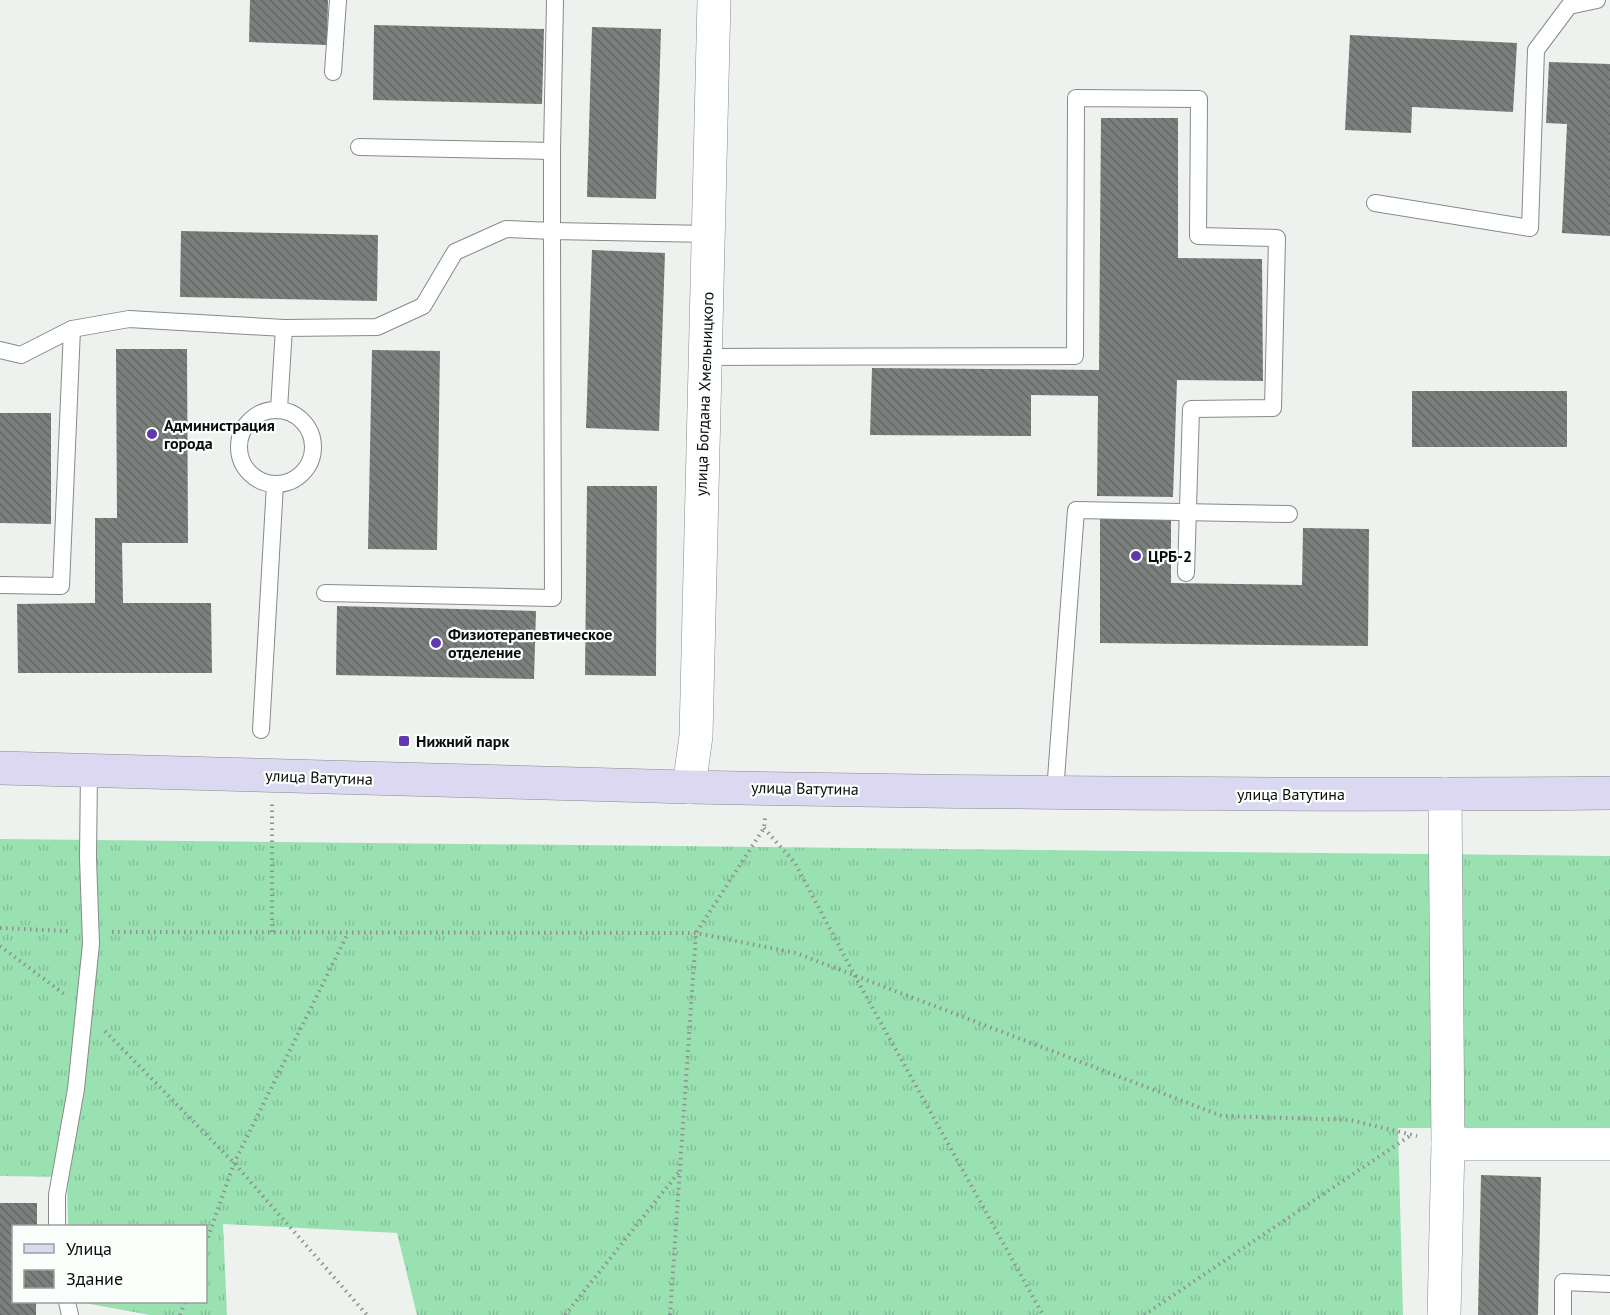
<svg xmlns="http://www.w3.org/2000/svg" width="1610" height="1315" font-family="'PT Sans',sans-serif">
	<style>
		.grass { fill: url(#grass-tufts) }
		.building { fill: url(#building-back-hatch) }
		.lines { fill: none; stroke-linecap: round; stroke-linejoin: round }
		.service-casing { stroke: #868b88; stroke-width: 18 }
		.minor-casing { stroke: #868b88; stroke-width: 34 }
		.secondary-casing { stroke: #868b88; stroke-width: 34 }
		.path { stroke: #8e918e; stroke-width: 4; stroke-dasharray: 1.5 4.5; stroke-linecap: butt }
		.service { stroke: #fff; stroke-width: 16 }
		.minor { stroke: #fff; stroke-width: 33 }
		.secondary { stroke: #ddd8f1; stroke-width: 33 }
		.poi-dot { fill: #5f37ae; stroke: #fafffc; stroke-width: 2 }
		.labels { text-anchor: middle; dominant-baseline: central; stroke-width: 4.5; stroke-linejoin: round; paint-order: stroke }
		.street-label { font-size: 16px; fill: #0b0c0b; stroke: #fafffc }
		.poi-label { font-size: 16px; font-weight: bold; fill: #0b0c0b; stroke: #fafffc; text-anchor: start }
	</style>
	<defs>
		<pattern id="grass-tufts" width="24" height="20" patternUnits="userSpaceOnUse" patternTransform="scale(1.5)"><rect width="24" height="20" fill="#9ae1b2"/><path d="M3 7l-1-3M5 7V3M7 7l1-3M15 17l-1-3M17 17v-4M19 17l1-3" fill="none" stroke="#83c098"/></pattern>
		<pattern id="building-back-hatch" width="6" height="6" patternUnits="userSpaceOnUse" patternTransform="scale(1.5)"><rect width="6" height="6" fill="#7b807d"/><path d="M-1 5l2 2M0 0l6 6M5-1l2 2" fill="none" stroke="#636765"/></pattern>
	</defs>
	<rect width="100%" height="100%" fill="#edf2ee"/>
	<polygon class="grass" points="0,839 1610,856 1610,1128 1398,1128 1403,1315 417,1315 397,1233 223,1224 227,1315 150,1315 79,1302 206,1302 206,1226 68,1226 67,1177 0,1176"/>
	<g class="building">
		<polygon points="250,0 328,0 327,45 249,42"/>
		<polygon points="374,25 544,29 542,104 373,100"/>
		<polygon points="592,27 661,29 656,199 587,197"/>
		<polygon points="1350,35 1517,43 1513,112 1412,107 1411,133 1345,130"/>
		<polygon points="1549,62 1610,64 1610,236 1562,233 1567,124 1546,123"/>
		<polygon points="1101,118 1178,118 1178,258 1262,259 1263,381 1177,380 1173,497 1097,496 1098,396 1031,395 1031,436 870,435 872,368 1099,370"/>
		<polygon points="181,231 378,235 377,301 180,297"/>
		<polygon points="592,250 665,253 659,431 586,428"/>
		<polygon points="116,349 187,349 188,543 122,543 123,603 211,603 212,673 18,673 17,604 95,603 95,518 117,518"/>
		<polygon points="372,350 440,351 437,550 368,549"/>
		<rect x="1412" y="391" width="155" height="56"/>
		<polygon points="0,413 51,413 51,524 0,523"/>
		<polygon points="587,486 657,486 656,676 585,675"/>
		<polygon points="1100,517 1171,517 1171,583 1302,585 1303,528 1369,529 1368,646 1100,643"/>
		<polygon points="337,606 536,611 534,679 336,675"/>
		<polygon points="1481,1175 1541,1177 1538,1315 1478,1315"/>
		<polygon points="0,1203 37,1203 37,1226 14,1226 14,1302 36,1302 36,1315 0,1315"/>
	</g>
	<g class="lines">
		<defs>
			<g id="service">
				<polyline points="333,72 338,0"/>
				<polyline points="359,147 552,151"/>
				<polyline points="1375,203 1530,228 1536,50 1569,6 1597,0"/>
				<polyline points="0,350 21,355 72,329"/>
				<polyline points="705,357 1075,356 1076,98 1199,99 1198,236 1277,238 1273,408 1191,409 1186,573"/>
				<polyline points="279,409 284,328"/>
				<circle cx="276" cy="447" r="37"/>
				<polyline points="0,585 61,586 72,329 129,319 284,328 377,327 423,306 455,252 506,229 552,231 552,151 555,0"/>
				<polyline points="325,593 553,598 552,231 709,234"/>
				<polyline points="261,730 275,484"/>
				<polyline points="1055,792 1076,510 1289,514"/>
				<polyline points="57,1226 57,1195 76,1089 91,944 88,858 89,770"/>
				<polyline points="67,1302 70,1315"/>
				<polyline points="1563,1315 1563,1282 1610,1284"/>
			</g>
			<g id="minor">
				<polyline points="689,787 696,736 714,0"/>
				<polyline points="1448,1144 1610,1144"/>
				<polyline points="1444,1315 1448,1144 1445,794"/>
			</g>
			<path id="secondary" d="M0 768C229 773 458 782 688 787 995 793 1303 796 1610 793"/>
		</defs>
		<use href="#service" class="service-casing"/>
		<use href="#minor" class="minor-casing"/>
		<use href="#secondary" class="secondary-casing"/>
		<g class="path">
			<polyline points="764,828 795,863 855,976 1043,1315"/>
			<polyline points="0,928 68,931"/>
			<polyline points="112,932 696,933 796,953 1222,1116 1350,1120 1417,1136"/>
			<polyline points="272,932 272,804"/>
			<polyline points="0,946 64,994"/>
			<polyline points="105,1031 234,1163 367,1315"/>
			<polyline points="206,1243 234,1163 348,933"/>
			<polyline points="180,1315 185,1302"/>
			<polyline points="565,1315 679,1172"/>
			<polyline points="670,1315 696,933 764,828 765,818"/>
			<polyline points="1144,1315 1411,1135"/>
		</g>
		<use href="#service" class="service"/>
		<use href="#minor" class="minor"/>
		<use href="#secondary" class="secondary"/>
	</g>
	<g class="poi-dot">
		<circle cx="152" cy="434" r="6"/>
		<circle cx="1136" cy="556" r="6"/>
		<circle cx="436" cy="643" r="6"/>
		<rect x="398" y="735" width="12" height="12" rx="3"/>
	</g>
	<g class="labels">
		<g class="street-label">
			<text transform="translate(704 394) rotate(-88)">улица Богдана Хмельницкого</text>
			<text transform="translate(319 777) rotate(2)">улица Ватутина</text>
			<text transform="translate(805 788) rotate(1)">улица Ватутина</text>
			<text x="1291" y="794">улица Ватутина</text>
		</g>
		<g class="poi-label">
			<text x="164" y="425">Администрация<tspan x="164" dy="18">города</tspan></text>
			<text x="1148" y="556">ЦРБ-2</text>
			<text x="448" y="634">Физиотерапевтическое<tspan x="448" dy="18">отделение</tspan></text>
			<text x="416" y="741">Нижний парк</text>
		</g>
	</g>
	<rect x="12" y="1225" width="195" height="78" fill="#fafffc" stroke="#9a9e9c" stroke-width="1.5"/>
	<rect x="24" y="1244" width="30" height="9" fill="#ddd8f1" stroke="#9a9e9c" stroke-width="1.5"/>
	<text x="66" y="1255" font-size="18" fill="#0b0c0b">Улица</text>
	<rect x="24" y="1270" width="30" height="18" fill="url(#building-back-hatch)" stroke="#9a9e9c" stroke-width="1.5"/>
	<text x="66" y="1285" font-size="18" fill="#0b0c0b">Здание</text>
</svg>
